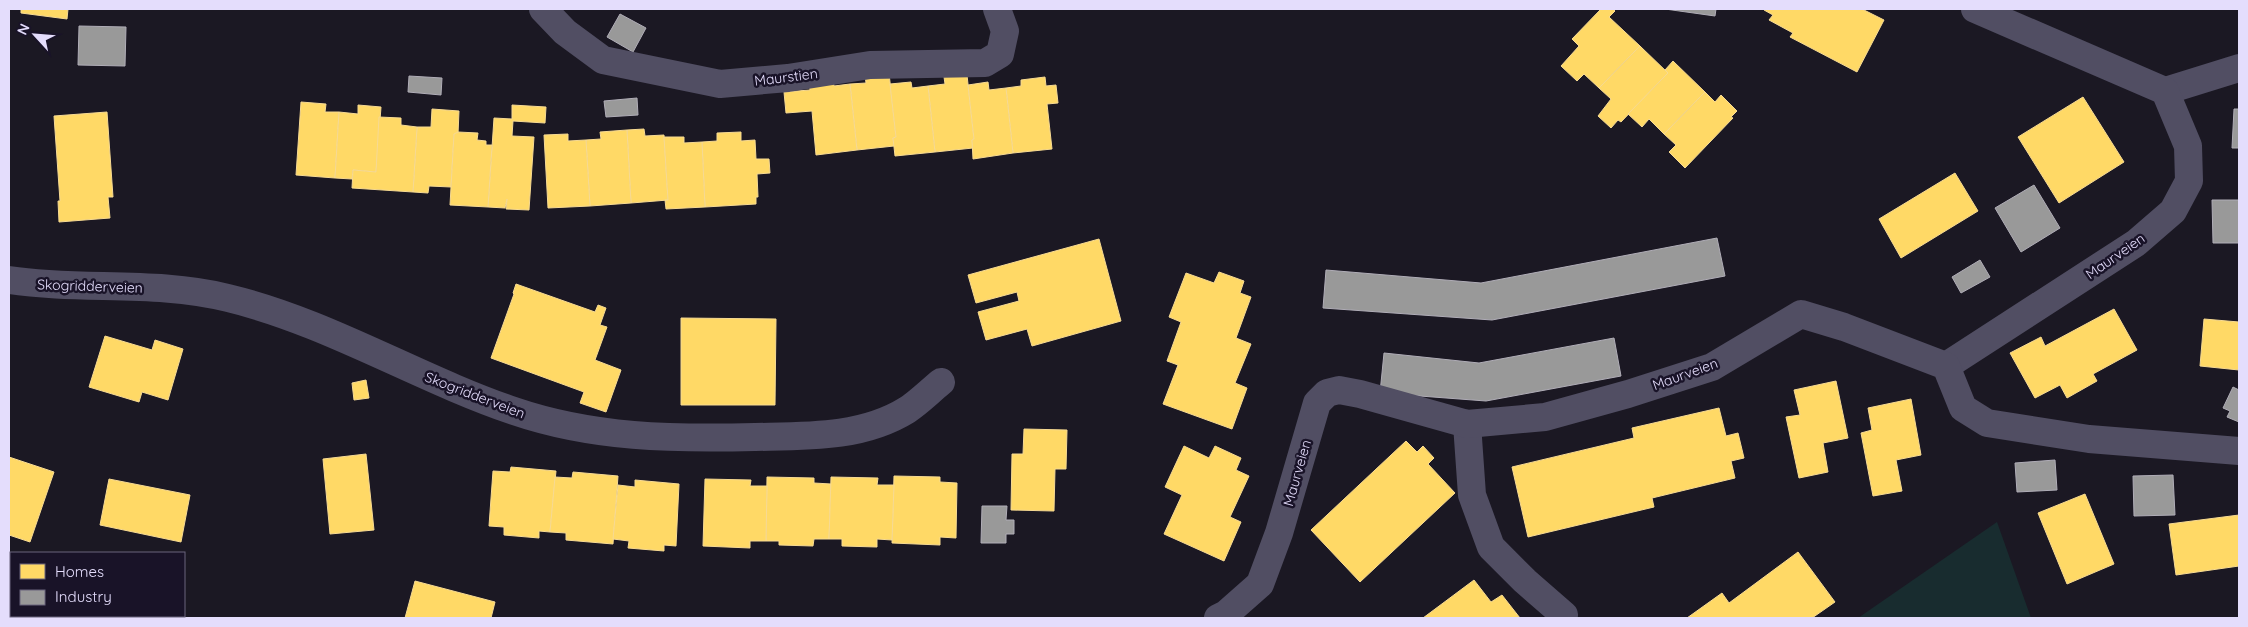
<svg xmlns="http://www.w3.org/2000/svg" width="2248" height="627" font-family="Quicksand,sans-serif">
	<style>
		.green { fill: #182c2f }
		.homes { fill: #ffd966; stroke: #f7da93 }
		.industry { fill: #999; stroke: #b0adb7 }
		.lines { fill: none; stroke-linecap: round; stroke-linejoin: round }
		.street { stroke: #514e63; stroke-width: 28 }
		.labels { text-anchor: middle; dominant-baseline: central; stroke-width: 5; stroke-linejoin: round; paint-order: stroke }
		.street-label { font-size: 14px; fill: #e4ddfc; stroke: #191328 }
	</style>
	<rect width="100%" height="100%" fill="#1b1823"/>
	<polygon class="green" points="1997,522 2031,618 1858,618"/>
	<g class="homes">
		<polygon points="21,9 68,9 67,19 21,13"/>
		<polygon points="1601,9 1613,9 1615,11 1609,17 1640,46 1599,88 1584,74 1577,81 1561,66 1579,46 1572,39"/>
		<polygon points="1765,9 1862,9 1884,20 1857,72 1790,37 1793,33 1769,20 1773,15 1764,10"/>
		<polygon points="1640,46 1668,73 1621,122 1618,120 1611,128 1598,116 1611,99 1599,88"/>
		<polygon points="1673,61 1705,92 1664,134 1649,119 1642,127 1628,114 1668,73 1665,70"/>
		<polygon points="889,73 896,137 893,138 894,146 857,150 850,84 866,83 865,75"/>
		<polygon points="967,75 974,139 972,140 973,148 935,152 928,86 945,84 944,77"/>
		<polygon points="1045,77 1046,86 1056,85 1058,103 1047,104 1052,149 1013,153 1006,88 1021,86 1021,80"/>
		<polygon points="833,79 834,86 850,84 857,150 816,155 812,111 786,113 784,92 810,90 809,81"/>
		<polygon points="911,82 912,88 928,86 935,152 895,156 893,138 896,137 890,84"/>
		<polygon points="988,82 989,90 1006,88 1013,153 973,159 972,140 974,139 968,85"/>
		<polygon points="1705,92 1715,102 1721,95 1737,111 1731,117 1733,118 1685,168 1669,152 1676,145 1664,134"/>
		<polygon points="2083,97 2124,162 2059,203 2018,137"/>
		<polygon points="301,102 326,104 325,112 339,112 335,178 296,175"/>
		<polygon points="358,105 381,107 376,172 353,170 352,179 335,178 339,112 358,114"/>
		<polygon points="512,105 546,107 545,123 513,121 512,136 534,137 529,210 506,209 507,199 505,208 488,207 494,118 512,119"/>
		<polygon points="432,109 459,111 458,134 454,134 451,187 429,186 428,193 413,192 417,127 431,127"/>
		<polygon points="107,112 113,197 108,197 110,218 59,222 58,201 60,201 54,116"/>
		<polygon points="379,117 401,118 401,125 417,127 413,192 352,188 353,170 376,172"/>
		<polygon points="644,129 645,136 664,135 668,200 631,203 627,130"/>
		<polygon points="627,130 631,203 590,206 586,140 601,139 600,132"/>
		<polygon points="458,132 478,133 477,140 486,141 486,145 492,145 488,207 450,205 454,134"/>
		<polygon points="741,132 741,141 755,140 756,159 769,159 770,173 757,174 758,197 756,197 756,204 705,207 702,142 717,141 717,133"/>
		<polygon points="568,134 568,141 586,140 590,206 548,208 544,135"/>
		<polygon points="664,137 684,137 684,143 702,142 705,207 666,209 665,200 668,200"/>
		<polygon points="1955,173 1978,211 1901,258 1879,219"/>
		<polygon points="1099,239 1121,321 1032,346 1027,329 986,340 978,312 1019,301 1017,292 976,303 968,275"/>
		<polygon points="1219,272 1244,281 1240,293 1251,297 1236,338 1251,344 1235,383 1247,388 1232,429 1163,404 1178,365 1167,361 1181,322 1169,317 1186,273 1214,283"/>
		<polygon points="516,284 595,312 598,305 606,308 600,325 607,327 595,360 621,370 606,412 580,403 584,392 491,358 514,294 513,293"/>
		<polygon points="2114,309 2137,350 2093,374 2097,381 2067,398 2060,385 2035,398 2010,353 2041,337 2045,346"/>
		<polygon points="681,318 776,319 775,405 681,405"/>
		<polygon points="2204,319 2239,322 2239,370 2200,366"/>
		<polygon points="105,336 152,350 155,340 183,349 168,400 142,392 139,402 89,387"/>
		<polygon points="366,380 369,398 354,400 352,383"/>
		<polygon points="1836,381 1848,438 1823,443 1828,472 1799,478 1786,417 1800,415 1794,390"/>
		<polygon points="1911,399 1921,455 1896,460 1902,491 1873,496 1861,433 1872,430 1868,408"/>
		<polygon points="1719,408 1726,436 1738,433 1744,458 1731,461 1735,478 1652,498 1654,507 1528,537 1512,467 1634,438 1632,428"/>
		<polygon points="1024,429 1067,430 1066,469 1055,469 1054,511 1011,510 1012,454 1023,454"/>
		<polygon points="1406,441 1417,452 1423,446 1434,458 1428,464 1455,493 1360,582 1311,530"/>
		<polygon points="1184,446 1209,458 1215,446 1241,458 1236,470 1249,476 1230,517 1241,522 1224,561 1164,534 1182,495 1165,487"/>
		<polygon points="366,454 374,530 330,534 323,459"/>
		<polygon points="9,457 54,472 30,542 9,535"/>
		<polygon points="511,467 556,471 550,532 539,531 539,538 504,535 504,527 489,526 493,471 510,472"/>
		<polygon points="573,472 618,476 613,544 566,540 566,533 550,532 555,477 572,478"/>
		<polygon points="894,476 940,477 940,482 957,483 956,538 940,537 940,545 892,543"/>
		<polygon points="767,477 814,478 814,483 831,484 829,539 814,539 813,546 779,545 779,541 766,541"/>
		<polygon points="831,477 878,478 877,485 894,485 892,540 877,539 877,547 842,546 842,539 829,539"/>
		<polygon points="109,479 190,495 181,542 100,525"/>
		<polygon points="705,479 751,480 750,486 767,486 766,541 750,541 750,548 703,546"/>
		<polygon points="635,480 679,484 676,546 664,545 664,551 628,548 629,541 613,539 618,485 635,487"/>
		<polygon points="2085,494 2114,564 2067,584 2038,513"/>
		<polygon points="2239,515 2239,566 2176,575 2169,524"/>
		<polygon points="1798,552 1835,602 1812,618 1687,618 1722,593 1729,603"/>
		<polygon points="1474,580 1491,602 1502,595 1520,618 1423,618"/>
		<polygon points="415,581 495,602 491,618 405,618"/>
	</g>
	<g class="industry">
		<polygon points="1665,9 1716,9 1715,16"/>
		<polygon points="620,14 646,28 633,52 607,37"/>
		<polygon points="79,26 126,27 125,66 78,65"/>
		<polygon points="409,76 442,78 441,95 408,92"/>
		<polygon points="637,98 638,115 606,117 604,101"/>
		<polygon points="2234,109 2239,109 2239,148 2232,148"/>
		<polygon points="2034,185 2060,228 2021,252 1995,208"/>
		<polygon points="2212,200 2239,200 2239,243 2213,243"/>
		<polygon points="1717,238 1725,276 1492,320 1323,308 1326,270 1481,283"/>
		<polygon points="1980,260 1990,277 1961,293 1952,277"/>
		<polygon points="1614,338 1621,376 1486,401 1380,393 1384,353 1479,363"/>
		<polygon points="2233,387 2239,390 2239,422 2227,417 2230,411 2223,408"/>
		<polygon points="2055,460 2057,490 2017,492 2015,463"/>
		<polygon points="2173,475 2175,515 2134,516 2133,476"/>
		<polygon points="982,506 1007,506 1006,520 1014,520 1014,534 1006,534 1006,543 981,543"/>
		<polygon points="9,557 11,558 11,596 9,604"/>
	</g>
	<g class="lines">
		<g class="street">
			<polyline points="543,9 565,32 603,60 720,84 788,78 870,65 985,63 1000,54 1005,31 997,9"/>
			<polyline points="2165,91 2239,68"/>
			<path d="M9 280C81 291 156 280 228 298 328 322 417 378 514 411 593 438 673 439 755 437 806 436 862 438 907 410 919 402 930 391 941 382"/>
			<polyline points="1946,366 2136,243 2173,211 2189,181 2188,146 2165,91 1975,9"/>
			<polyline points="1467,424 1472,495 1491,547 1525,581 1564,615"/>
			<polyline points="1218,618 1226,614 1260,584 1279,533 1317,403 1327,393 1339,390 1360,394 1467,424 1545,417 1628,394 1712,367 1801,314 1844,327 1946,366 1963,408 1987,423 2089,439 2239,451"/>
		</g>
	</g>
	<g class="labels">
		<g class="street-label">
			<text transform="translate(786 77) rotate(-7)">Maurstien</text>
			<text transform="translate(2115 256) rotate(-35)">Maurveien</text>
			<text transform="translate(90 286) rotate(2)">Skogridderveien</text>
			<text transform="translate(1685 374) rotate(-20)">Maurveien</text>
			<text transform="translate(475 395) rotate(21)">Skogridderveien</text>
			<text transform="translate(1297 473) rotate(-74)">Maurveien</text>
		</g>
	</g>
	<rect width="2248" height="627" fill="none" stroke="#e4ddfc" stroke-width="20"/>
	<rect x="10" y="552" width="175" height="65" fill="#191328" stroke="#6a647d"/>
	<rect x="20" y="564" width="25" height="15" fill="#ffd966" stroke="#6a647d"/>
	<text x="55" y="577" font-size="15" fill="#e4ddfc">Homes</text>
	<rect x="20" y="590" width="25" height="15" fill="#999999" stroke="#6a647d"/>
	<text x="55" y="602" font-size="15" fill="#e4ddfc">Industry</text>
	<g transform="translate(35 35) rotate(296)" stroke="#191328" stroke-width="4" paint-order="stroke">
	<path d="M0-4L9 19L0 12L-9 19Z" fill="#e4ddfc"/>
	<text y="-8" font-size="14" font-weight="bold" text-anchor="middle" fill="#e4ddfc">N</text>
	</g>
</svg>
